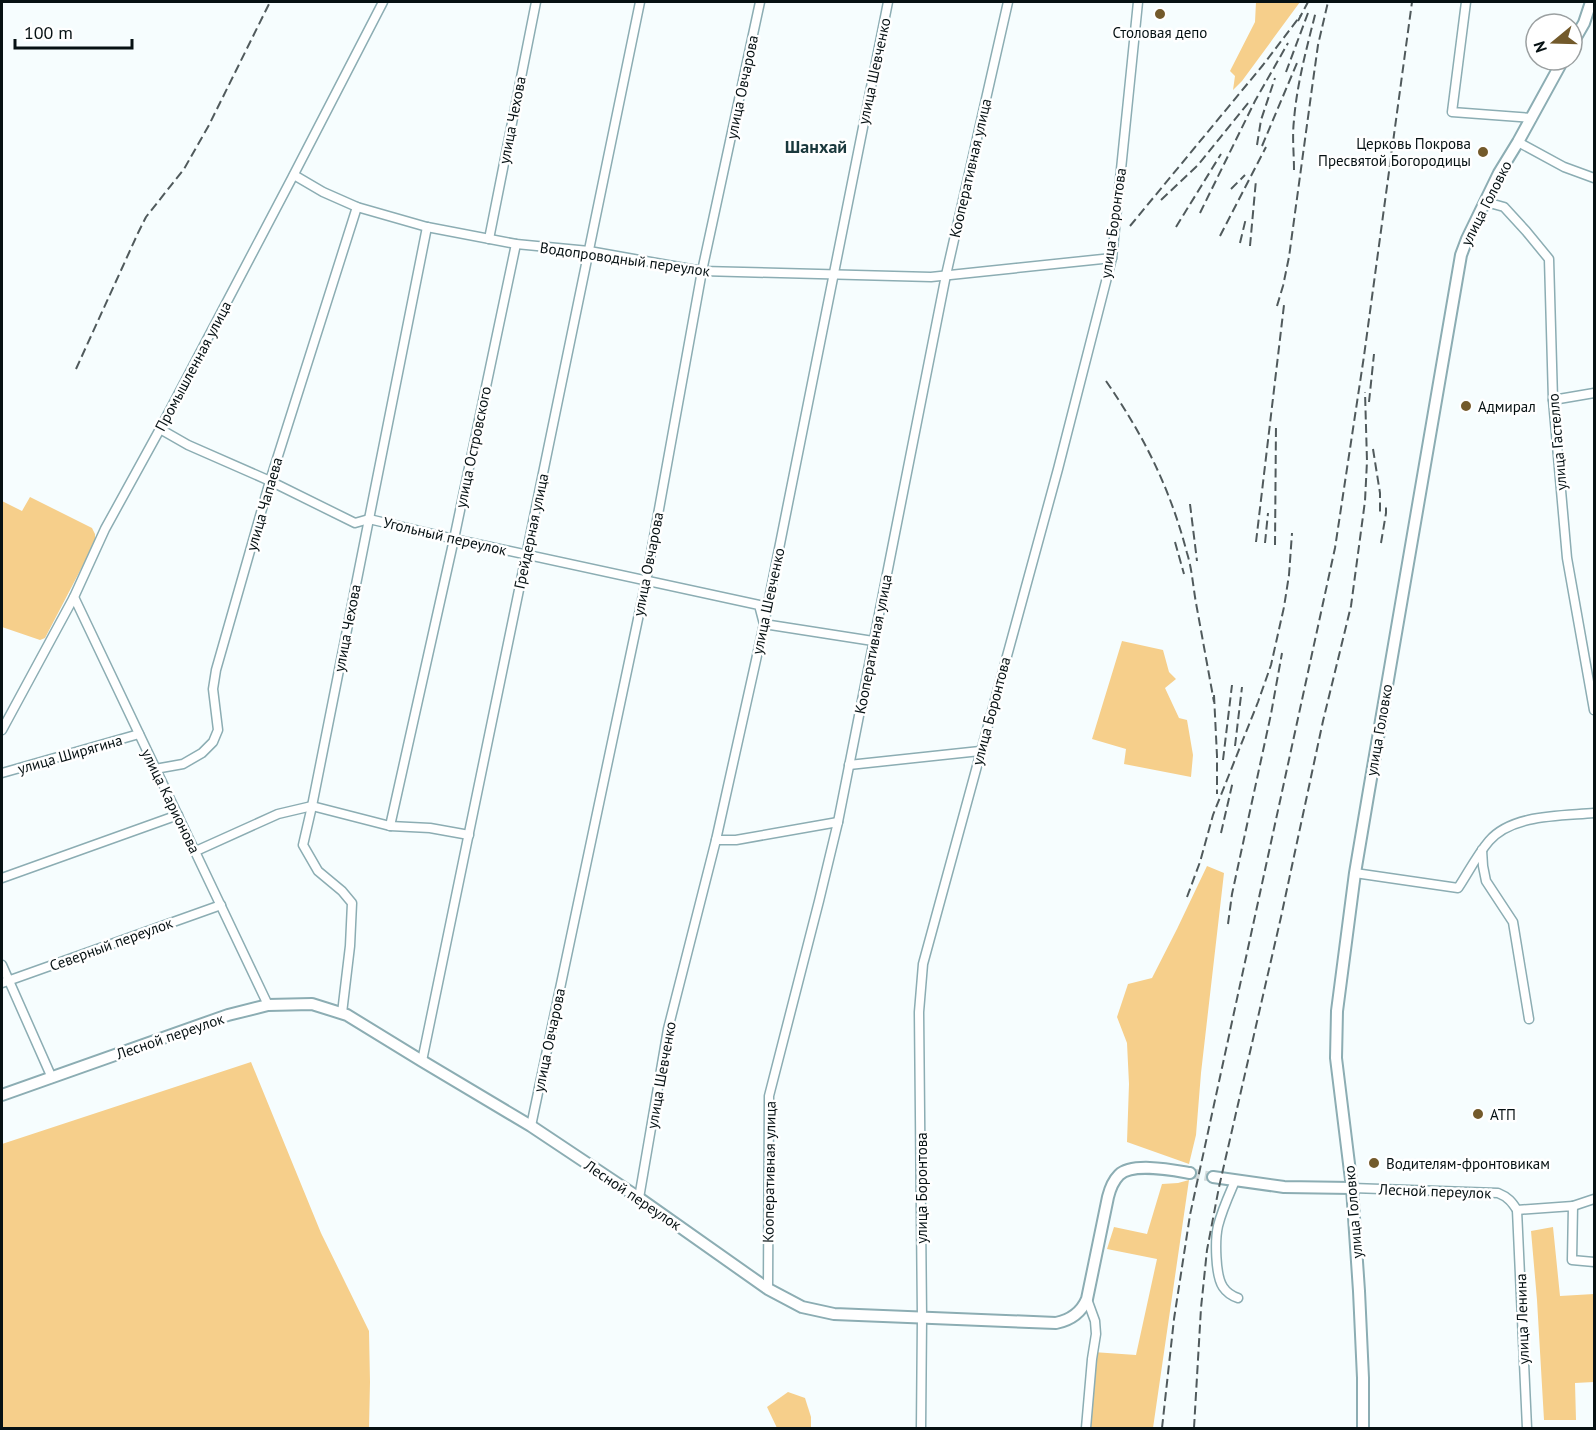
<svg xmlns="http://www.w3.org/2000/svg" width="1596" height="1430" font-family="'PT Sans',sans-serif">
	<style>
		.green { fill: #f6cf8b }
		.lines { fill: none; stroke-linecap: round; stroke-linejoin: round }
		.major-tunnel { stroke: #d2dadb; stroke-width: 10; stroke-dasharray: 10 5; stroke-linecap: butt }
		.minor-casing { stroke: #8cadb3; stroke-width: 11 }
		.major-casing { stroke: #8cadb3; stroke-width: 14 }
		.minor { stroke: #fff; stroke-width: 8 }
		.major { stroke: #fff; stroke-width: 10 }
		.rail { stroke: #505a5c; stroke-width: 2; stroke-dasharray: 9 4.5; stroke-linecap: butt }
		.poi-dot { fill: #735a2b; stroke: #fff; stroke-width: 2 }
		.labels { text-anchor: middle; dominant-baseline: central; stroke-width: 5; stroke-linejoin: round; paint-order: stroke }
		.poi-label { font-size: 15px; fill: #061113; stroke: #fff; text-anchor: start }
		.street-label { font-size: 15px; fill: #061113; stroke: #fff }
		.quarter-label { font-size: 18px; font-weight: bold; fill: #1a393d; stroke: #fff }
	</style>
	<rect width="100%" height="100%" fill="#f6fdfe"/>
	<g class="green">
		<polygon points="1256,2 1300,2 1242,81 1233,90 1235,76 1230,71 1255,22"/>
		<polygon points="30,497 92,528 95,534 95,542 45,638 40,640 2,627 2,501 22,511"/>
		<polygon points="1122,641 1163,650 1169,672 1176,679 1165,688 1179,718 1187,720 1193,755 1191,777 1124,764 1126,749 1092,739"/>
		<polygon points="1207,866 1224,873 1201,1073 1196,1135 1189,1164 1127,1142 1129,1084 1127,1043 1117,1017 1128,984 1152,978 1177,929"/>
		<polygon points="251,1062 321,1233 369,1331 370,1382 369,1428 2,1428 2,1144"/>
		<polygon points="1189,1180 1153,1428 1086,1428 1093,1352 1136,1355 1157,1259 1107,1249 1114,1227 1147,1234 1162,1184 1178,1183"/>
		<polygon points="1553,1227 1560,1296 1594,1294 1594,1382 1575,1383 1576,1420 1544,1420 1537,1300 1531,1231"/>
		<polygon points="788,1392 805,1398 811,1417 811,1428 777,1428 767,1407"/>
	</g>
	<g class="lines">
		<polyline class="major-tunnel" points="1190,1173 1213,1177"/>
		<defs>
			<g id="minor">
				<polyline points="1466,2 1452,112 1532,118"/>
				<polyline points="1518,142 1564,167 1594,178"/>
				<polyline points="294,175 323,192 357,207 427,227 516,244 589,251 702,271 931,277 1112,258"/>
				<polyline points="1486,202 1504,207 1526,231 1549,259 1553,400 1567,558 1594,710"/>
				<polyline points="489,239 536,2"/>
				<polyline points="1553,400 1594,393"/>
				<polyline points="160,429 188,445 270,481 355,523 369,519 454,539 759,605 764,624 873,641"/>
				<path d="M74 597C138 733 204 869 268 1005"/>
				<polyline points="2,730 74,597 105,529 160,429 292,178 383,2"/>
				<polyline points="849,765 980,751"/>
				<polyline points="155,769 183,764 202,753 213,742 218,730 213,689 216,670 270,481 357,207"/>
				<polyline points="2,773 139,734"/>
				<polyline points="390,826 454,539 516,244"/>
				<polyline points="716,840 736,840 838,822"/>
				<polyline points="1482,850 1483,866 1486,881 1513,922 1529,1019"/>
				<polyline points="196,851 278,814 312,806 390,826 430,828 469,835"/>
				<path d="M1355 873 1458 888C1468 873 1477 855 1489 841 1512 814 1562 816 1594 813"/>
				<polyline points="2,878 178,815"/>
				<polyline points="2,965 52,1078"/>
				<polyline points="2,983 221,905"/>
				<polyline points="342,1013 350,946 352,903 342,891 318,871 303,845 312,806 427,227"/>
				<polyline points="422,1061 640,2"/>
				<polyline points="531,1126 646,581 702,271 760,2"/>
				<path d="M1235 1181C1229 1195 1222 1210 1218 1226 1215 1239 1215 1275 1223 1287 1227 1293 1232 1296 1238 1298"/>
				<path d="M1352 1188 1498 1193C1508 1197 1512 1202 1517 1210L1527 1428"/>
				<polyline points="639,1198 668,1029 716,840 764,624 888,2"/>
				<polyline points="1573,1206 1594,1199"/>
				<polyline points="1517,1210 1573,1206 1572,1260 1594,1262"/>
				<polyline points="768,1289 769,1096 819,901 838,822 946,275 1008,2"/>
				<polyline points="921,1428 922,1318 919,1012 923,964 1058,469 1112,258 1138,2"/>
				<polyline points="1086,1428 1092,1359 1096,1334 1095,1321 1087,1299"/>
			</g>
			<g id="major">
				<polyline points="1572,44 1584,23 1591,2"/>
				<path d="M2 1095 228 1015 268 1005 312 1004 347 1015 422 1061 531 1126 639 1198 768 1289 802 1307 834 1314 1056 1323C1071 1320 1081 1313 1087 1299L1108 1197C1110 1189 1113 1181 1119 1175 1132 1162 1172 1170 1190 1173"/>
				<polyline points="1213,1177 1284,1187 1352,1188"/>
				<polyline points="1363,1428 1363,1378 1359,1291 1352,1188 1336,1058 1337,1011 1355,873 1368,796 1461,255 1467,239 1499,173 1518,142 1563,60"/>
			</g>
		</defs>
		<use href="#minor" class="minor-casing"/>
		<use href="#major" class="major-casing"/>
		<use href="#minor" class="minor"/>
		<use href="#major" class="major"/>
		<g class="rail">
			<polyline points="1298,21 1308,2"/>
			<polyline points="1286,72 1308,13"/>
			<polyline points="1257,145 1261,120 1275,78"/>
			<polyline points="1262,146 1297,63"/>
			<path d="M1294 170C1294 153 1292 137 1294 120 1297 83 1307 47 1316 11"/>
			<polyline points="1231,189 1245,175"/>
			<polyline points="1161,200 1198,165 1249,102"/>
			<polyline points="1200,213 1255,101 1288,43"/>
			<polyline points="1130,226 1263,65 1301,15"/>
			<polyline points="1176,227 1221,154"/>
			<polyline points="1220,236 1266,147"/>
			<polyline points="1240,243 1246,218"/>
			<polyline points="1250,246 1256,180"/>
			<polyline points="1277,306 1283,286 1289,257 1312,88 1318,45 1328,2"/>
			<polyline points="76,369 138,233 146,217 184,169 209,125 270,2"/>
			<path d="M1106 381C1144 436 1170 488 1187 553 1192 569 1193 586 1196 603 1202 636 1208 669 1214 702"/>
			<polyline points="1369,402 1374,354"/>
			<polyline points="1373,449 1380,493 1380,512"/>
			<polyline points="1190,504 1197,561"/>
			<polyline points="1175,542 1184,574"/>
			<polyline points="1256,542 1284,305"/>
			<polyline points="1265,543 1268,513"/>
			<polyline points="1381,543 1386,513 1386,503"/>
			<polyline points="1275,545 1276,424"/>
			<polyline points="1214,695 1217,756 1217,794"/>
			<polyline points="1235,746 1242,687"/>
			<polyline points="1223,760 1232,685"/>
			<polyline points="1221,833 1233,781"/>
			<polyline points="1187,897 1200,862 1213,815 1258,702 1271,665 1284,607 1289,575 1292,533"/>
			<polyline points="1228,924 1232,894 1271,714 1282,653"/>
			<polyline points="1162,1428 1174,1319 1190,1215 1335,548 1364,356 1412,2"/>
			<polyline points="1194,1428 1201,1308 1207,1250 1219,1187 1281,917 1323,721 1351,606 1365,501 1367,461 1365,392"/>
		</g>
	</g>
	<g class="poi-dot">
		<circle cx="1160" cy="14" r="6"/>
		<circle cx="1483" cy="152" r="6"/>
		<circle cx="1466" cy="406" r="6"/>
		<circle cx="1478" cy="1114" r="6"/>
		<circle cx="1374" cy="1163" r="6"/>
	</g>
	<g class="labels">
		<g class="poi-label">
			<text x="1160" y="32" text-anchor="middle">Столовая депо</text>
			<text x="1471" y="143" text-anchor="end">Церковь Покрова<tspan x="1471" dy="17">Пресвятой Богородицы</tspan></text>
			<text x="1478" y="406">Адмирал</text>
			<text x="1490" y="1114">АТП</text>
			<text x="1386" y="1163">Водителям-фронтовикам</text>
		</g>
		<g class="street-label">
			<text transform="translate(874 71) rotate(-78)">улица Шевченко</text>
			<text transform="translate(742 87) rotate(-78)">улица Овчарова</text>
			<text transform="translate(512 120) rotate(-79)">улица Чехова</text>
			<text transform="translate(970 168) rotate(-77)">Кооперативная улица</text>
			<text transform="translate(1486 203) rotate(-63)">улица Головко</text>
			<text transform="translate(1113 223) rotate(-82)">улица Боронтова</text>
			<text transform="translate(625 259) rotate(8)">Водопроводный переулок</text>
			<text transform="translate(193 366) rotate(-62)">Промышленная улица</text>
			<text transform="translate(1557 442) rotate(-95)">улица Гастелло</text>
			<text transform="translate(473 447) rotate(-78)">улица Островского</text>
			<text transform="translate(264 504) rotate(-74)">улица Чапаева</text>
			<text transform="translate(531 531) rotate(-78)">Грейдерная улица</text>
			<text transform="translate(445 536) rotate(13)">Угольный переулок</text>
			<text transform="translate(648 564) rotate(-79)">улица Овчарова</text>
			<text transform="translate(768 601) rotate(-78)">улица Шевченко</text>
			<text transform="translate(347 628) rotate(-79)">улица Чехова</text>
			<text transform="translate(873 644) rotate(-79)">Кооперативная улица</text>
			<text transform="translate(991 711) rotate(-75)">улица Боронтова</text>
			<text transform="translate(1379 730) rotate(-80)">улица Головко</text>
			<text transform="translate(70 754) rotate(-16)">улица Ширягина</text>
			<text transform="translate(171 801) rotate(64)">улица Карионова</text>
			<text transform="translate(111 944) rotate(-20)">Северный переулок</text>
			<text transform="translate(170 1036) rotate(-19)">Лесной переулок</text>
			<text transform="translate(549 1040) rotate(-78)">улица Овчарова</text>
			<text transform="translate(661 1075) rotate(-80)">улица Шевченко</text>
			<text transform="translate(769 1172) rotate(-89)">Кооперативная улица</text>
			<text transform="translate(921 1188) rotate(-90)">улица Боронтова</text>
			<text transform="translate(1435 1191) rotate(2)">Лесной переулок</text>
			<text transform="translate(633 1195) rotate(34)">Лесной переулок</text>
			<text transform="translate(1353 1212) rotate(-95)">улица Головко</text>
			<text transform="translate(1522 1319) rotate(-92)">улица Ленина</text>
		</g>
		<g class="quarter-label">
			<text x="816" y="146">Шанхай</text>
		</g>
	</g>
	<rect width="1596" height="1430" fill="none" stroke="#061113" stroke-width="6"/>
	<g transform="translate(1554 42) rotate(251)"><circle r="28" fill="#ffffff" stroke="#9ba0a1" stroke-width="1.5"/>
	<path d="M0-4.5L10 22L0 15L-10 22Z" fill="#735a2b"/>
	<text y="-9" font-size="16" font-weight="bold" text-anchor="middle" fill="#061113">N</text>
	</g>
	<path d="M15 39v9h117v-9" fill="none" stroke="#061113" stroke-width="3"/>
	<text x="24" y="39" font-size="18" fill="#061113" stroke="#ffffff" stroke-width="4.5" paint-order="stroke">100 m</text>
</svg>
